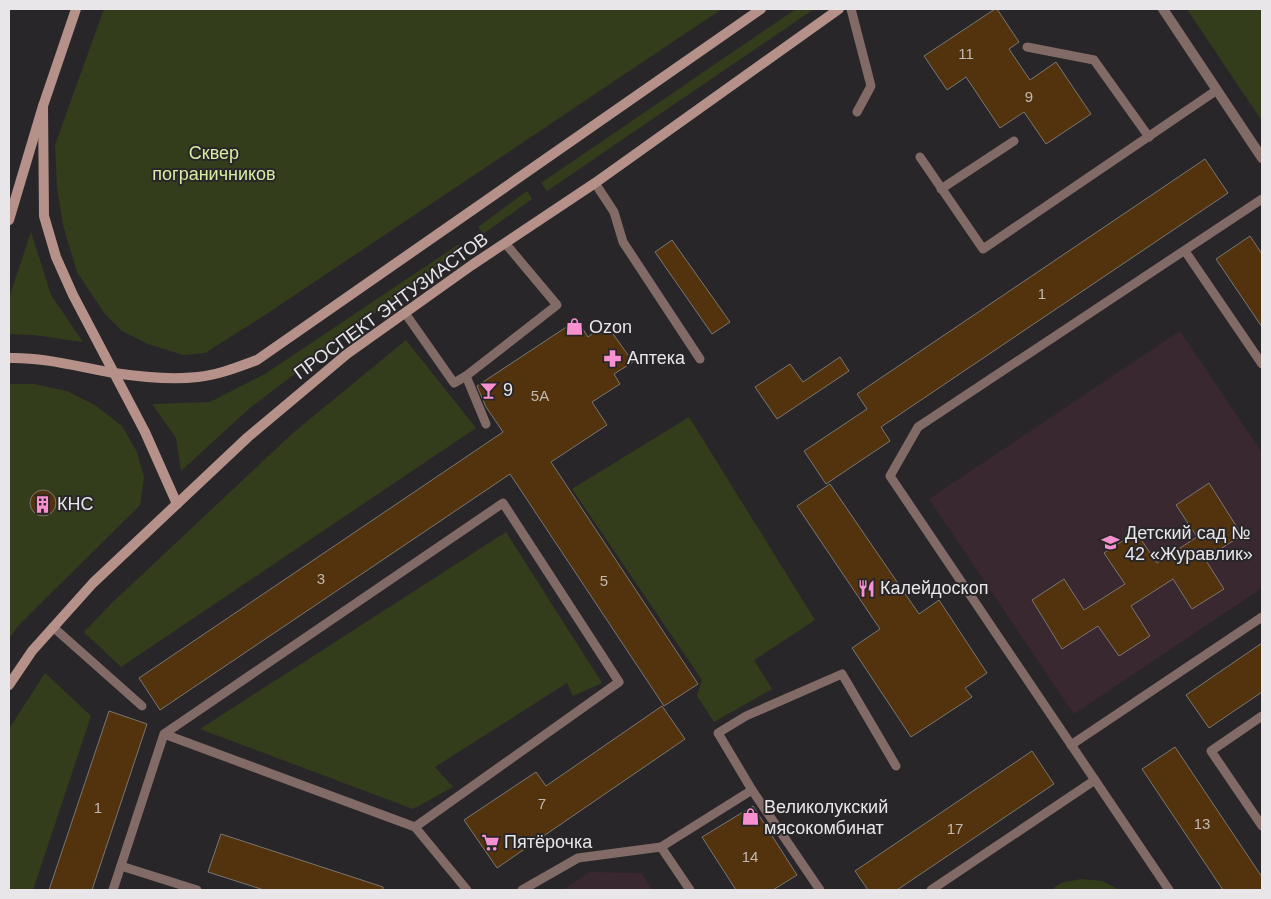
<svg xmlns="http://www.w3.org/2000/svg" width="1271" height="899" font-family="Arial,sans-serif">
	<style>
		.education { fill: #3a2830 }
		.green { fill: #343d1b }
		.building { fill: #53330d; stroke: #797672 }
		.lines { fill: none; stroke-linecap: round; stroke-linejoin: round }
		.lane { stroke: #826b67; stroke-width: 9 }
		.street { stroke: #826b67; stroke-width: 10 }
		.secondary { stroke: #b6918a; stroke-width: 10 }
		.labels { text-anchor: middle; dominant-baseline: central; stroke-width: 4; stroke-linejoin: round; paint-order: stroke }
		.number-label { font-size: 15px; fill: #c3b9b1 }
		.park-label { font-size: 18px; fill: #d7eca2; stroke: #292629 }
		.street-label { font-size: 18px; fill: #e8e6e8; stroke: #292629 }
		.poi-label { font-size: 18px; fill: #e8e6e8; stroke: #292629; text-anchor: start }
	</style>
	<rect width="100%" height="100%" fill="#292629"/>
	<g class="education">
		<polygon points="1180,331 1262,453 1262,588 1074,714 929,499"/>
		<polygon points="590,872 641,873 653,890 563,890"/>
	</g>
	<g class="green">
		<polygon points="104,9 722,9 262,317 205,353 183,355 148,344 122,331 105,314 77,272 63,225 57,187 55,145"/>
		<polygon points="796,9 814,9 547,191 541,183"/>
		<polygon points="1187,9 1262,9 1262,121"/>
		<polygon points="527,191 532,199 483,234 478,227"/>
		<polygon points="31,232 51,295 83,342 34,335 9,334 9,298"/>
		<polygon points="459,244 460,249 251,407 181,471 176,438 152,404 210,402 265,374"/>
		<polygon points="406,340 476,428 121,667 84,632 113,602 293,433"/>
		<polygon points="9,384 34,384 67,391 95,405 122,426 137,452 144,477 140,505 17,627 9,639"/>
		<polygon points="689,417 815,620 754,660 772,689 714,722 697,696 702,680 572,489"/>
		<polygon points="506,532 602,683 573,696 567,683 435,767 453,787 413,809 200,729"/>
		<polygon points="45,673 91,716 33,890 9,890 9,729"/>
		<polygon points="1081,879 1102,881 1120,890 1051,890 1061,883"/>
	</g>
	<g class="building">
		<polygon points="995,9 997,9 1019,42 1009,49 1030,80 1056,62 1091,114 1046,144 1024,112 1000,128 966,77 947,90 924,56"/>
		<polygon points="1205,159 1228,193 881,427 890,441 826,484 804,451 867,409 857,394"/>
		<polygon points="1250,236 1262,254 1262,327 1216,259"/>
		<polygon points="672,240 730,322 712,334 655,252"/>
		<polygon points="577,320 588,337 600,328 611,331 633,362 614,374 620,384 592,402 607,425 551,462 698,684 664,706 510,474 160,710 139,678 503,432 486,407 477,386"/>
		<polygon points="840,357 849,371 777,419 755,387 790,364 803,382"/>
		<polygon points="1209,483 1242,535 1205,559 1224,589 1192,609 1173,579 1131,606 1150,636 1119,656 1098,626 1062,649 1032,600 1064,579 1084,610 1125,584 1104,553 1136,532 1157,563 1197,537 1176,505"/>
		<polygon points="830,484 919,614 939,600 987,673 965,688 972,697 911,737 852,648 880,629 797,506"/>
		<circle cx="43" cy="503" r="13"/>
		<polygon points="1262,643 1262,692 1209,728 1186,695"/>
		<polygon points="662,706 685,739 497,868 464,820 536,772 546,786"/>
		<polygon points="109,711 147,724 92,890 49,890"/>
		<polygon points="1175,747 1262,877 1262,890 1223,890 1142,769"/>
		<polygon points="1032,751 1054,784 897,890 868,890 855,871"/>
		<polygon points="753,806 797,875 773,890 736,890 702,837"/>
		<polygon points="221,834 383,887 383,890 264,890 208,872"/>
	</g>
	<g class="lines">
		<g class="lane">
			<polyline points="851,9 871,86 857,112"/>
			<polyline points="1027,47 1094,60 1149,137"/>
			<polyline points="920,157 983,249 1217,90"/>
			<polyline points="595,183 614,212 623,242 700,359"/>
			<polyline points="941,189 1014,141"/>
			<polyline points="1185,251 1262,364"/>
			<polyline points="405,313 454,383 466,376 486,424"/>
			<polyline points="466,376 557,305 505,243"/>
			<polyline points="53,627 142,706"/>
			<polyline points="1262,716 1211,751 1262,826"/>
			<polyline points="1071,745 1262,617"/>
			<polyline points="752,790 820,890"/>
			<polyline points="415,827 467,890"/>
			<polyline points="661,847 752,790 718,733 746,716 842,674 896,766"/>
			<polyline points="121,866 197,890"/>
			<polyline points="113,890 164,734 503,503 619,682 415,827 164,734"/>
			<polyline points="522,890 578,858 661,847 690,890"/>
			<polyline points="931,890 1095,780"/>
			<polyline points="1169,890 890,476 918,427 1262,199"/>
		</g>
		<polyline class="street" points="1163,9 1262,158"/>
		<g class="secondary">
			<polyline points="43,106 44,216 56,257 73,295 145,432 177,504"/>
			<polyline points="9,220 43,106 76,9"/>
			<path d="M9 358C44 357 79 367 114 373 141 377 171 380 198 377 218 375 238 367 257 360L761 9"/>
			<polyline points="9,685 32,651 93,583 248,437 347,354 472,265 595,183 839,9"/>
		</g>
	</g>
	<defs>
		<symbol id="shop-bare" viewBox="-9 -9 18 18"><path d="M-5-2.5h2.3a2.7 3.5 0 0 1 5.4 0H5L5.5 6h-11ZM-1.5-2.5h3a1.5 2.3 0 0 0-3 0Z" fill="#f790cf" stroke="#292629" stroke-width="2.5" paint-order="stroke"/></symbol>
		<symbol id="pharmacy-bare" viewBox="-9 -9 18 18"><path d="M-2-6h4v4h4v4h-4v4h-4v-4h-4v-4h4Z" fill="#f790cf" stroke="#292629" stroke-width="2.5" paint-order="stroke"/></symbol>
		<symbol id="bar-bare" viewBox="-9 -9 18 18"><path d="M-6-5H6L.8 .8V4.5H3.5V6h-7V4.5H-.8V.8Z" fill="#f790cf" stroke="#292629" stroke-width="2.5" paint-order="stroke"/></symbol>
		<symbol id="building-bare" viewBox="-9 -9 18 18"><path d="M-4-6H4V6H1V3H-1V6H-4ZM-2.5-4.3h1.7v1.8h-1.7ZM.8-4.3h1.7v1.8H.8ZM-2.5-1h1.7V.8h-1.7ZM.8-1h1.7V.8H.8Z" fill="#f790cf" stroke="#292629" stroke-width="2.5" paint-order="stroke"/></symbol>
		<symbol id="school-bare" viewBox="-9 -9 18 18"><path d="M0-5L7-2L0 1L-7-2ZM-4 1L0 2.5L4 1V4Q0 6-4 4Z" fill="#f790cf" stroke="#292629" stroke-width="2.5" paint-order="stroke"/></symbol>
		<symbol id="restaurant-bare" viewBox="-9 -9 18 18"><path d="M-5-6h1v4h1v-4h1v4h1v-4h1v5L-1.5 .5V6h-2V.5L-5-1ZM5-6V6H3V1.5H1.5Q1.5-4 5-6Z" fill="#f790cf" stroke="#292629" stroke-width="2.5" paint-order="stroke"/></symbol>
		<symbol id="supermarket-bare" viewBox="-9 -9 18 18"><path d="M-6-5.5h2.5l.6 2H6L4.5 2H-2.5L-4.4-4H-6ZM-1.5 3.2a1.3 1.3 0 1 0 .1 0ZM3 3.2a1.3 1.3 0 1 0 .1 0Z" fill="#f790cf" stroke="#292629" stroke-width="2.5" paint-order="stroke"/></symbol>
	</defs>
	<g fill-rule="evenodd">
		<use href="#shop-bare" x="562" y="314" width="25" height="25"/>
		<use href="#pharmacy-bare" x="600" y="346" width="25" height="25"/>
		<use href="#bar-bare" x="476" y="378" width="25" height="25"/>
		<use href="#building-bare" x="30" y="492" width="25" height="25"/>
		<use href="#school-bare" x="1098" y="530" width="25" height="25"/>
		<use href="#restaurant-bare" x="854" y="576" width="25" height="25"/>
		<use href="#shop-bare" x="738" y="804" width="25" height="25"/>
		<use href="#supermarket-bare" x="478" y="830" width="25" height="25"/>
	</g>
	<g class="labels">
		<g class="number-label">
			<text x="966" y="53">11</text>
			<text x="1029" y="96">9</text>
			<text x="1042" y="293">1</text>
			<text x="540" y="395">5А</text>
			<text x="321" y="578">3</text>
			<text x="604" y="580">5</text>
			<text x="542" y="803">7</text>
			<text x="98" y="807">1</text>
			<text x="1202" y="823">13</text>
			<text x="955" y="828">17</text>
			<text x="750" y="856">14</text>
		</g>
		<g class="park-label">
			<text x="214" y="153">Сквер<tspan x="214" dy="21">пограничников</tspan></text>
		</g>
		<g class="street-label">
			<text transform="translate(391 306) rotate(-36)">ПРОСПЕКТ ЭНТУЗИАСТОВ</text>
		</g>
		<g class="poi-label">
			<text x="589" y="327">Ozon</text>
			<text x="627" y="358">Аптека</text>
			<text x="503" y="390">9</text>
			<text x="57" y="504">КНС</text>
			<text x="1125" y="533">Детский сад №<tspan x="1125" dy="21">42 «Журавлик»</tspan></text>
			<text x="880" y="588">Калейдоскоп</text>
			<text x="764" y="807">Великолукский<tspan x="764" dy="21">мясокомбинат</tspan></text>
			<text x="504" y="842">Пятёрочка</text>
		</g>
	</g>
	<rect width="1271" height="899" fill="none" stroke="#e8e6e8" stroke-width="20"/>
</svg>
